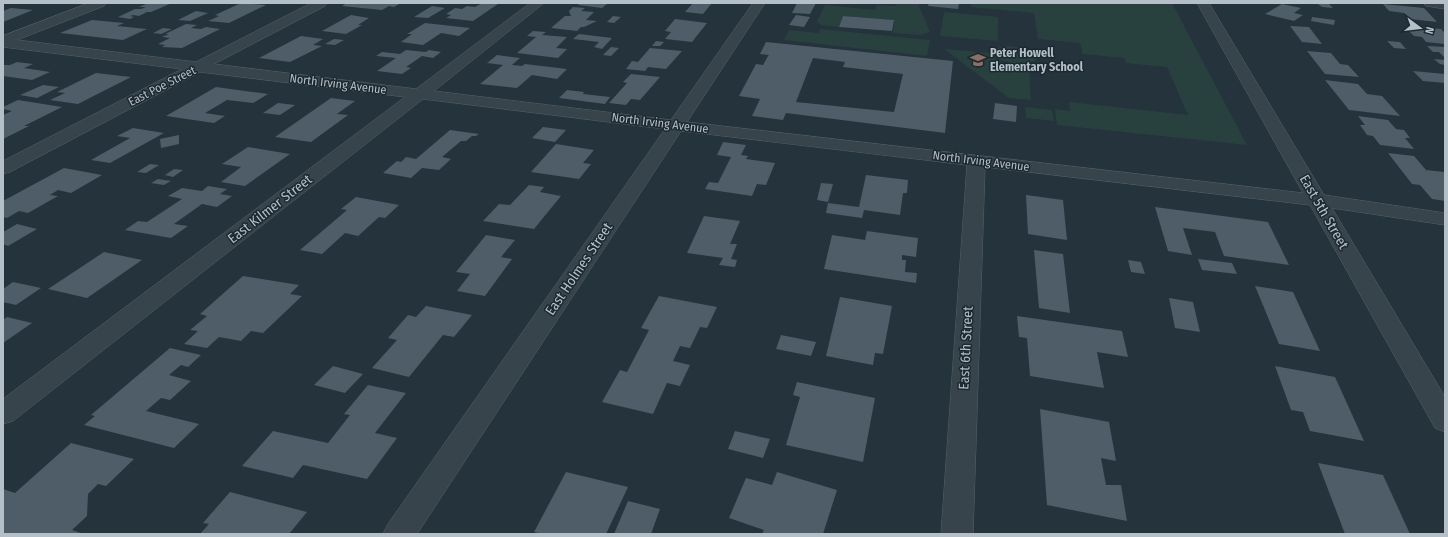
<svg xmlns="http://www.w3.org/2000/svg" width="1448" height="537" font-family="'Fira Sans Condensed',sans-serif">
	<style>
		.green { fill: #29413e }
		.building { fill: #4e5d67; fill-rule: evenodd }
		.lines { fill: none; stroke-linecap: round; stroke-linejoin: round }
		.minor-casing { stroke: #56626a; stroke-width: 1 }
		.minor { fill: #38444c; fill-rule: evenodd }
		.labels { text-anchor: middle; dominant-baseline: central; stroke-width: 3; stroke-linejoin: round; paint-order: stroke }
		.far-poi-label { font-size: 12px; font-weight: bold; fill: #b4bfc8; stroke: #1d2931; text-anchor: start }
		.far-street-label { font-size: 12px; fill: #b4bfc8; stroke: #1d2931 }
		.street-label { font-size: 14px; fill: #b4bfc8; stroke: #1d2931 }
	</style>
	<rect width="100%" height="100%" fill="#24333c"/>
	<g class="green">
		<polygon points="896,3 920,3 919,6 930,32 920,35 893,33 894,20 843,16 839,27 821,25 817,22 825,5 875,10 877,5 895,6"/>
		<polygon points="971,3 1172,3 1247,145 1057,125 1055,109 1070,111 1069,102 1188,115 1167,67 1126,63 1124,58 1083,54 1080,43 1038,39 1034,13 971,7"/>
		<polygon points="944,12 998,17 998,41 940,36"/>
		<polygon points="820,29 930,40 927,56 784,40 789,30 819,33"/>
		<path d="M1009 46C1018 47 1036 48 1037 59 1026 68 1004 64 994 56L993 50 997 48Z"/>
		<polygon points="944,49 990,53 992,57 1004,63 1029,66 1031,100 1009,98"/>
		<polygon points="1025,107 1052,110 1054,121 1026,118"/>
	</g>
	<g class="building">
		<polygon points="148,3 172,3 151,12 147,12 139,16 133,15 130,16 134,17 130,19 118,17 135,9 141,9 146,7 139,7"/>
		<polygon points="241,3 266,5 229,23 208,21 219,16 215,15"/>
		<polygon points="347,3 363,4 365,3 401,3 394,7 389,6 382,10 342,6"/>
		<polygon points="482,3 498,4 473,21 446,18 451,15 446,14 455,8 462,9 467,6 475,7"/>
		<polygon points="580,3 608,3 602,8 578,5"/>
		<polygon points="693,3 712,3 703,14 685,12"/>
		<polygon points="797,3 816,3 810,14 792,13"/>
		<polygon points="929,3 948,3 959,4 958,9 928,6"/>
		<polygon points="1282,4 1301,8 1294,13 1303,15 1294,21 1265,14"/>
		<polygon points="1318,4 1329,4 1333,8 1322,7"/>
		<polygon points="1383,4 1424,8 1437,22 1410,19 1404,13 1389,11"/>
		<polygon points="432,6 445,8 428,18 414,17"/>
		<polygon points="573,7 585,8 581,11 594,12 586,20 597,21 584,27 581,27 577,31 551,28 565,16 571,16 569,11"/>
		<polygon points="11,8 33,10 3,22 3,11"/>
		<polygon points="196,11 208,13 190,21 178,20"/>
		<polygon points="351,15 369,18 358,25 362,25 346,34 322,31"/>
		<polygon points="796,15 810,17 804,27 789,25"/>
		<polygon points="613,16 621,17 614,23 607,22"/>
		<polygon points="843,16 894,20 892,31 839,27"/>
		<polygon points="1312,17 1335,20 1334,25 1311,21"/>
		<polygon points="675,19 707,23 692,42 665,39 671,32 665,31"/>
		<polygon points="92,20 124,23 117,26 147,29 123,40 60,33"/>
		<polygon points="425,23 470,28 459,36 441,33 423,45 401,42 412,34 407,34"/>
		<polygon points="186,24 197,25 191,28 201,29 206,27 220,29 182,48 162,47 165,45 158,44 170,38 162,37 169,34 165,34"/>
		<polygon points="1290,26 1309,27 1322,44 1302,42"/>
		<polygon points="1412,26 1441,29 1445,33 1445,44 1426,42 1422,37 1414,36 1408,30 1417,31"/>
		<polygon points="163,28 172,29 161,34 153,33"/>
		<polygon points="533,31 546,32 542,35 567,37 556,48 567,49 558,58 517,53 536,37 527,36"/>
		<polygon points="579,34 612,38 602,49 594,47 599,42 573,39"/>
		<polygon points="301,36 323,39 313,45 322,46 290,62 259,58"/>
		<polygon points="334,39 344,40 335,45 325,44"/>
		<polygon points="656,41 664,42 660,46 652,46"/>
		<polygon points="1387,41 1400,42 1406,49 1394,48"/>
		<path d="M766 42 953 61 945 133 786 113 783 120 752 116 760 99 739 96 756 64 763 65 768 56 769 55 760 54ZM813 58 845 62 843 67 903 74 894 112 796 102Z"/>
		<polygon points="1427,46 1445,47 1445,58 1439,52 1433,52"/>
		<polygon points="611,47 619,48 611,56 603,55"/>
		<polygon points="650,48 682,51 666,69 648,67 645,71 626,69 632,61 638,62"/>
		<polygon points="406,50 426,52 429,50 441,52 433,58 422,56 406,67 411,68 402,74 377,71 396,58 376,56 382,52 400,54"/>
		<polygon points="1307,51 1331,53 1340,64 1348,65 1359,77 1325,74"/>
		<polygon points="497,55 520,58 512,65 522,66 525,64 567,69 557,79 532,75 517,88 480,84 503,65 487,63"/>
		<polygon points="1434,59 1445,60 1445,65 1440,64"/>
		<polygon points="17,62 33,64 24,68 50,72 32,80 3,76 3,65 10,65"/>
		<polygon points="1413,71 1445,74 1445,83 1423,81"/>
		<polygon points="96,73 131,77 78,104 50,100 65,93 57,92"/>
		<polygon points="631,74 660,77 640,100 631,99 626,105 609,103 627,83 623,82"/>
		<polygon points="1325,80 1358,84 1367,94 1382,96 1400,116 1349,110"/>
		<polygon points="43,85 59,87 37,98 20,95"/>
		<polygon points="216,87 268,94 253,103 227,100 205,113 225,116 214,123 166,116"/>
		<polygon points="567,90 584,92 583,94 610,97 605,104 559,98"/>
		<polygon points="331,98 355,101 337,114 348,115 311,142 275,137"/>
		<polygon points="18,100 62,107 24,126 29,126 3,139 3,115 12,111 3,109 3,107"/>
		<polygon points="278,103 295,105 280,115 263,113"/>
		<polygon points="995,103 1017,106 1016,122 993,119"/>
		<polygon points="1358,116 1388,120 1396,129 1404,130 1410,138 1405,138 1414,149 1380,145 1373,136 1367,135 1360,125 1365,125"/>
		<polygon points="543,127 566,130 555,142 532,138"/>
		<polygon points="133,128 164,133 110,163 91,160 130,138 117,136"/>
		<polygon points="450,130 479,134 476,136 472,136 466,141 461,141 442,157 451,159 439,170 422,168 411,178 383,173 397,161 401,162 406,157 416,159"/>
		<polygon points="179,135 179,144 161,148 160,139"/>
		<polygon points="723,142 746,145 741,155 748,156 746,159 775,163 766,185 757,184 752,196 705,189 709,182 718,183 731,157 717,155"/>
		<polygon points="556,144 594,150 583,163 591,164 579,179 531,172"/>
		<polygon points="248,147 290,154 245,186 221,182 241,167 222,164"/>
		<polygon points="1388,153 1414,156 1426,170 1444,172 1445,201 1432,199 1420,185 1412,184"/>
		<polygon points="150,164 159,165 146,173 137,172"/>
		<polygon points="64,168 102,175 71,193 58,190 50,195 58,196 28,213 19,211 7,218 3,217 3,201"/>
		<polygon points="174,169 183,170 173,177 165,175"/>
		<polygon points="866,175 908,180 907,193 903,193 900,215 864,210 862,218 826,213 828,203 859,207"/>
		<polygon points="158,179 171,181 164,185 151,183"/>
		<polygon points="821,183 833,184 828,202 817,200"/>
		<polygon points="529,185 544,187 540,192 561,196 534,229 483,221 499,204 510,205"/>
		<polygon points="208,186 227,189 220,194 232,196 217,207 202,204 174,224 188,226 171,238 125,230 138,221 147,222 182,199 168,196 182,188 202,191"/>
		<polygon points="1026,195 1063,200 1067,240 1028,234"/>
		<polygon points="356,197 399,205 385,218 379,217 358,236 345,233 322,254 300,250 347,210 341,209"/>
		<polygon points="1155,207 1268,222 1289,265 1224,256 1215,232 1183,228 1192,255 1168,251"/>
		<polygon points="704,216 740,221 730,244 737,244 731,259 737,260 735,267 719,265 723,258 687,253"/>
		<polygon points="17,224 37,229 8,246 3,244 3,232"/>
		<polygon points="867,231 918,238 916,257 902,255 902,260 906,260 905,272 917,273 916,283 824,269 832,235 865,240"/>
		<polygon points="486,235 515,240 501,257 512,259 485,296 457,291 470,274 456,272"/>
		<polygon points="1034,250 1063,254 1070,313 1039,308"/>
		<polygon points="104,252 142,260 87,298 48,289"/>
		<polygon points="1198,259 1232,263 1237,274 1202,270"/>
		<polygon points="1128,260 1141,262 1145,274 1131,272"/>
		<polygon points="243,276 299,285 290,294 302,296 263,333 251,331 241,341 219,337 207,348 184,344 198,331 190,330 207,316 200,314"/>
		<polygon points="13,282 41,288 16,305 3,302 3,289"/>
		<polygon points="1255,286 1293,292 1320,351 1279,344"/>
		<polygon points="659,296 717,307 707,328 700,327 690,348 680,346 673,361 690,365 680,386 667,383 653,414 602,402 620,370 627,372 649,330 641,328"/>
		<polygon points="840,297 892,306 883,354 875,353 873,365 826,356"/>
		<polygon points="1169,298 1193,302 1200,332 1175,328"/>
		<polygon points="426,306 472,315 454,337 443,335 409,377 372,368 397,340 388,338 408,315 416,317"/>
		<polygon points="1017,316 1122,331 1128,357 1097,352 1104,388 1030,376 1027,338 1019,337"/>
		<polygon points="7,317 32,323 3,343 3,320"/>
		<polygon points="781,335 816,342 811,356 776,349"/>
		<polygon points="170,348 201,355 188,367 181,365 169,375 191,381 170,400 161,398 146,411 199,424 174,448 84,425 95,416 91,415"/>
		<polygon points="333,366 363,374 345,393 314,385"/>
		<polygon points="1275,366 1335,377 1364,441 1310,431 1303,412 1291,410"/>
		<polygon points="797,382 875,398 863,462 786,445 800,397 793,395"/>
		<polygon points="368,385 406,393 375,433 397,438 367,479 303,465 293,478 242,466 273,431 328,443 350,415 344,414"/>
		<polygon points="1040,409 1109,422 1116,461 1101,458 1106,485 1121,485 1127,521 1047,505"/>
		<polygon points="735,431 770,439 763,458 728,449"/>
		<polygon points="71,443 134,459 106,486 98,484 88,494 87,516 72,530 84,534 3,534 3,489 15,493"/>
		<polygon points="1318,463 1383,475 1410,534 1345,534"/>
		<polygon points="566,472 628,487 606,534 543,534 534,532"/>
		<polygon points="777,472 837,490 823,534 762,534 764,530 729,518 746,478 772,485"/>
		<polygon points="230,492 307,512 289,534 200,534 209,524 203,523"/>
		<polygon points="628,501 660,509 651,534 614,534"/>
	</g>
	<g class="lines">
		<defs>
			<g id="minor">
				<polygon points="89,3 106,3 104,6 17,40 196,62 311,3 327,3 325,6 214,64 416,89 530,3 544,3 434,91 671,120 753,3 765,3 687,122 1303,193 1197,3 1209,3 1324,195 1445,213 1445,225 1332,208 1445,397 1445,432 1435,428 1310,205 985,167 973,534 941,534 967,165 681,131 417,534 383,534 388,524 665,129 423,99 13,421 3,424 3,399 405,97 200,72 10,172 3,174 3,161 182,69 3,47 3,36"/>
				<polygon points="1424,3 1445,3 1445,9 1426,6"/>
			</g>
		</defs>
		<use href="#minor" class="minor-casing"/>
		<use href="#minor" class="minor"/>
	</g>
	<defs>
		<symbol id="school-bare" viewBox="-9 -9 18 18"><path d="M0-5L7-2L0 1L-7-2ZM-4 1L0 2.5L4 1V4Q0 6-4 4Z" fill="#8d6e63" stroke="#1d2931" stroke-width="2.5" paint-order="stroke"/></symbol>
	</defs>
	<g fill-rule="evenodd">
		<use href="#school-bare" x="967" y="49" width="22" height="22"/>
	</g>
	<g class="labels">
		<g class="far-poi-label">
			<text x="990" y="53">Peter Howell<tspan x="990" dy="14">Elementary School</tspan></text>
		</g>
		<g class="far-street-label">
			<text transform="translate(338 84) rotate(7)">North Irving Avenue</text>
			<text transform="translate(162 86) rotate(-27)">East Poe Street</text>
			<text transform="translate(660 123) rotate(7)">North Irving Avenue</text>
			<text transform="translate(981 161) rotate(7)">North Irving Avenue</text>
		</g>
		<g class="street-label">
			<text transform="translate(270 209) rotate(-38)">East Kilmer Street</text>
			<text transform="translate(1324 212) rotate(60)">East 5th Street</text>
			<text transform="translate(579 269) rotate(-56)">East Holmes Street</text>
			<text transform="translate(966 348) rotate(-87)">East 6th Street</text>
		</g>
	</g>
	<rect width="1448" height="537" fill="none" stroke="#b4bfc8" stroke-width="8"/>
	<g transform="translate(1420 28) rotate(105)" stroke="#1d2931" stroke-width="3" paint-order="stroke">
	<path d="M0-3L7 15L0 10L-7 15Z" fill="#b4bfc8"/>
	<text y="-6" font-size="11" font-weight="bold" text-anchor="middle" fill="#b4bfc8">N</text>
	</g>
</svg>
